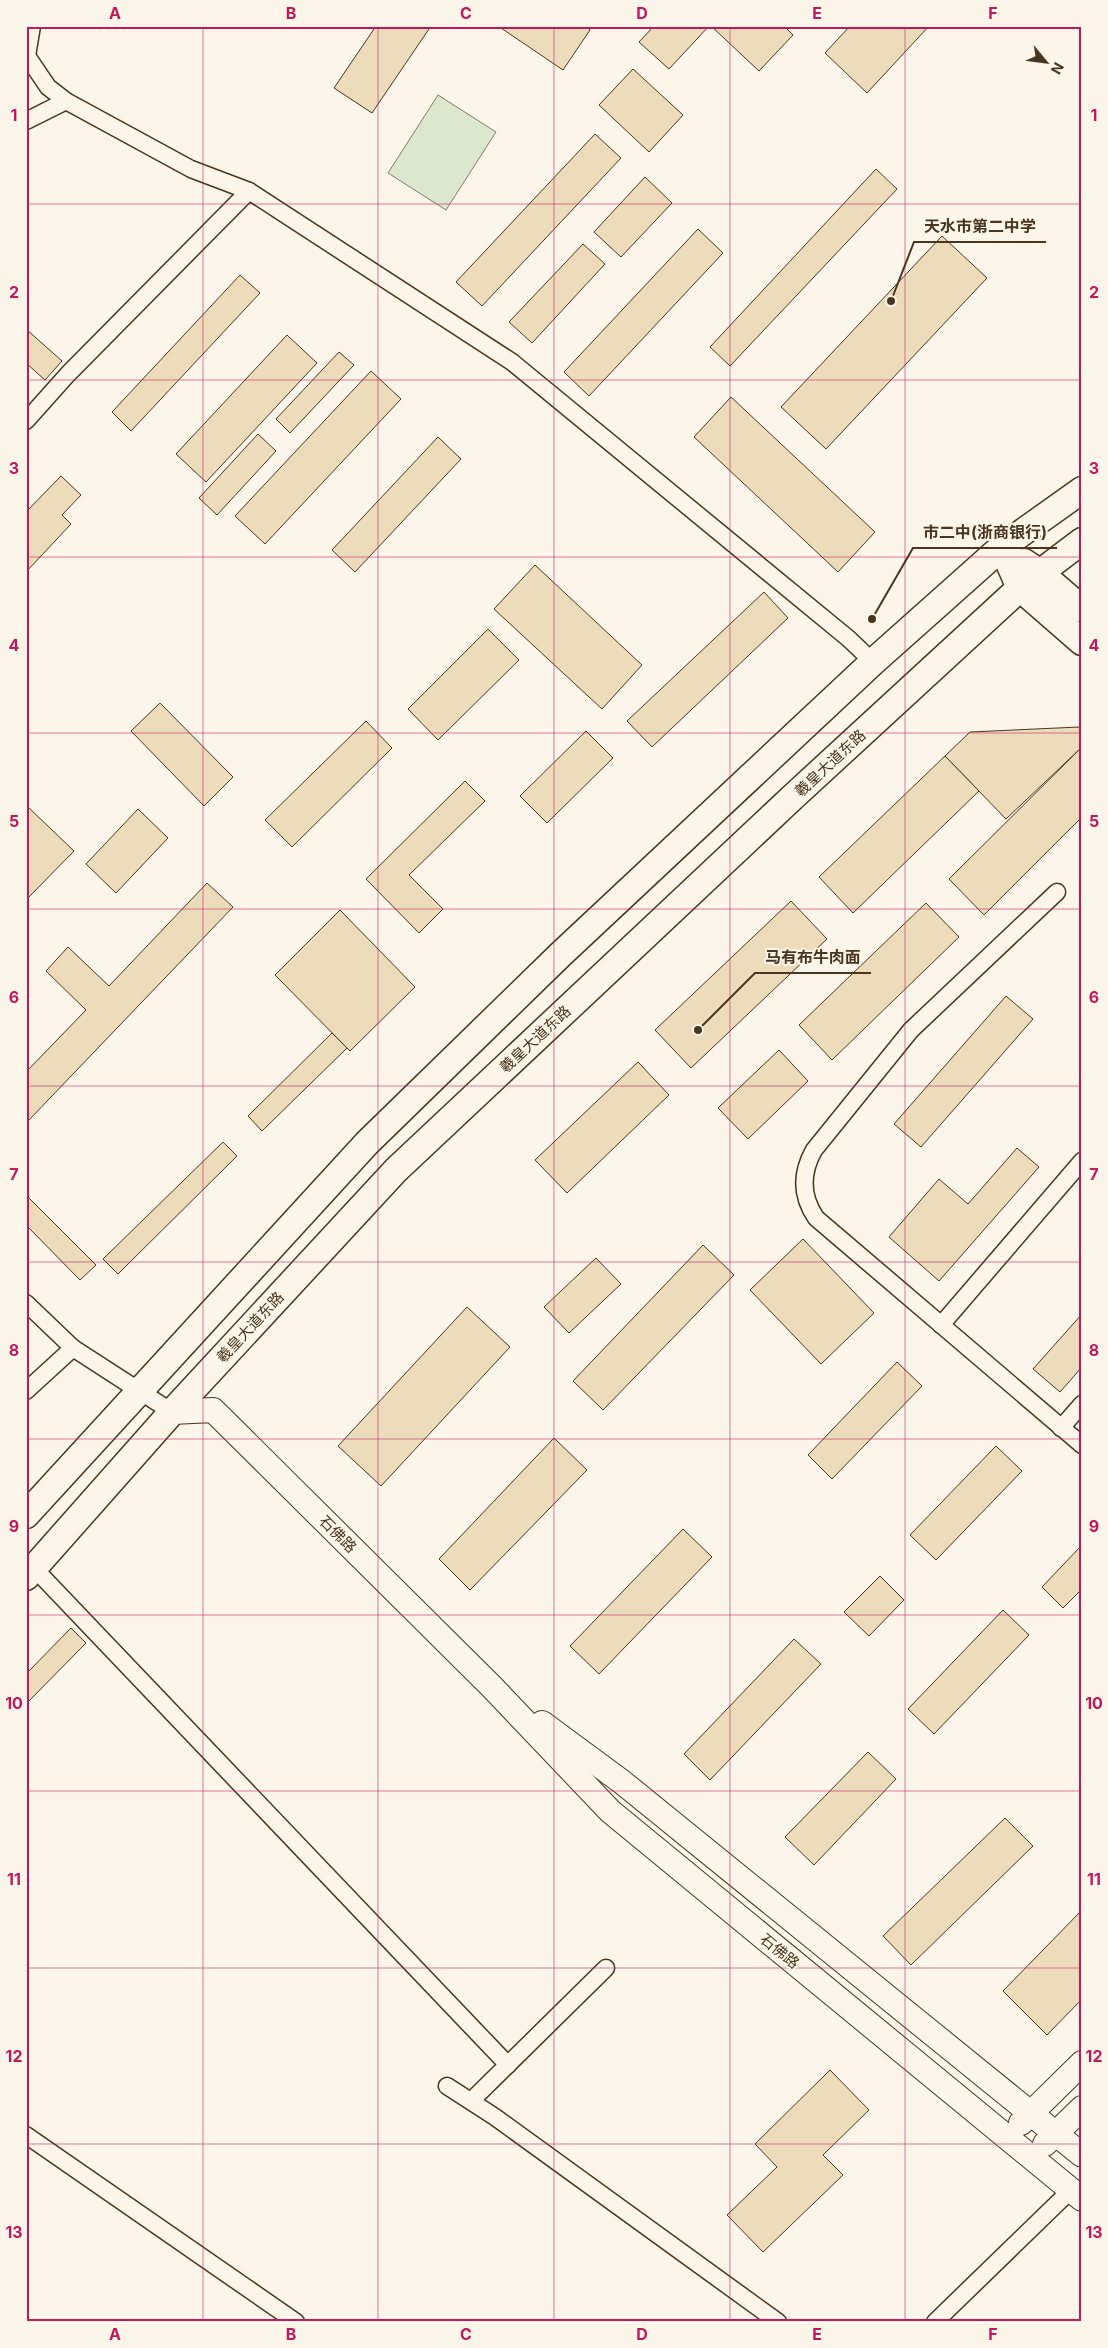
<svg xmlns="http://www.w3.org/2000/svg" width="1108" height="2348" font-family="Inter,'Noto Sans SC',sans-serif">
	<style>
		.grass { fill: #dce7d0; stroke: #887966 }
		.building { fill: #ecdcbc; stroke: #4a3520 }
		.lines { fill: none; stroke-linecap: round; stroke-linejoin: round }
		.street-casing { stroke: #4a3520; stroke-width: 19 }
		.secondary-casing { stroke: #4a3520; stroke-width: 26 }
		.primary-casing { stroke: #4a3520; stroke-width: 29 }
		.street { stroke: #fbf6e9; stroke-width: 16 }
		.secondary { stroke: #fbf6e9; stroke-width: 24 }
		.primary { stroke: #fbf6e9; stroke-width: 26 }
		.grid { fill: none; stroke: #c2185b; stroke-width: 1; stroke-opacity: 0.55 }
		.labels { text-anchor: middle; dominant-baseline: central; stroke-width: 4; stroke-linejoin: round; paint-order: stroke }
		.street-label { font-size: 15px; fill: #4a3520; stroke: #fbf6e9 }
		.leader { fill: none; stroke: #4a3520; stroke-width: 2 }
		.callout-dot { fill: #4a3520; stroke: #fbf6e9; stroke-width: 2 }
		.callout-label { font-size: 16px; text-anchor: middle; font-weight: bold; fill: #4a3520; stroke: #fbf6e9; stroke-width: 4; stroke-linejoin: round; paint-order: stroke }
		.neatline { fill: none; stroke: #c2185b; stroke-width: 2 }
		.grid-label { font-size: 16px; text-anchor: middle; font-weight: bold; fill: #c2185b }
	</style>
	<rect width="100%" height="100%" fill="#fbf6e9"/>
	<polygon class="grass" points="438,95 496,132 446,210 388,173"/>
	<g class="building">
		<polygon points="376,26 431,26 372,113 334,88"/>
		<polygon points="498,26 585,26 590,30 563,70"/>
		<polygon points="654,26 709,26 669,69 639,42"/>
		<polygon points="711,26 784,26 793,35 759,71"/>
		<polygon points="850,26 929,26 867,93 825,53"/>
		<polygon points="633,69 683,115 649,152 599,105"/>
		<polygon points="595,134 621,158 482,306 456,282"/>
		<polygon points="876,169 897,189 730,366 710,347"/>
		<polygon points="645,177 672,203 621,257 594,232"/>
		<polygon points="698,229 723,253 589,396 564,372"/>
		<polygon points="942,236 987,278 826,449 781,407"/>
		<polygon points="583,244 605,264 532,343 509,322"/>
		<polygon points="240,275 260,293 131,431 112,412"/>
		<polygon points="26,329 62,361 45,380 26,363"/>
		<polygon points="287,335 317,363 206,482 176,454"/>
		<polygon points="339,352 354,365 290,433 276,419"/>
		<polygon points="371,371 401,399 265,544 235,516"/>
		<polygon points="731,397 875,532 838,572 694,437"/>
		<polygon points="258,434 276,451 217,515 199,498"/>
		<polygon points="438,437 461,459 355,572 332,550"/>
		<polygon points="61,476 81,495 62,515 71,524 26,572 26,512"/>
		<polygon points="535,565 642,665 602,709 494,609"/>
		<polygon points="764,592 788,618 652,747 627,721"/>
		<polygon points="488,629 519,660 438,740 408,709"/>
		<polygon points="160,703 233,777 204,806 131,731"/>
		<polygon points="366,721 392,748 292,847 265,820"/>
		<polygon points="1079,727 1082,730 1082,747 1006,819 945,756 970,732"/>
		<polygon points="586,731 613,758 547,823 520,796"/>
		<polygon points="1082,747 1082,817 984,915 949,879"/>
		<polygon points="945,756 979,791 853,913 819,877"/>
		<polygon points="465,781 485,801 409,875 443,909 419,933 366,879"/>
		<polygon points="28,807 74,851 26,900 26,809"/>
		<polygon points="138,809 168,838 116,893 86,864"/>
		<polygon points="207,883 233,907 28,1121 26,1072 86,1010 46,971 68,947 109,986"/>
		<polygon points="791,901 827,939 691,1068 655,1030"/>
		<polygon points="926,903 959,937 832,1060 799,1025"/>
		<polygon points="340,910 415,987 350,1051 275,975"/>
		<polygon points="1006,996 1033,1019 921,1147 894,1124"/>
		<polygon points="332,1033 347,1048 262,1131 248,1116"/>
		<polygon points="779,1050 808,1081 748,1139 718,1108"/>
		<polygon points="638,1062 669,1095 567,1193 535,1160"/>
		<polygon points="223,1142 237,1156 118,1274 103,1259"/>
		<polygon points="1017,1148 1039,1167 939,1281 889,1237 939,1179 968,1204"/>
		<polygon points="26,1195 96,1265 80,1280 26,1225"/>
		<polygon points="803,1239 874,1313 821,1364 750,1290"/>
		<polygon points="703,1245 734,1275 603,1410 573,1381"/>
		<polygon points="596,1258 621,1284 569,1333 544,1307"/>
		<polygon points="467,1307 510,1347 381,1486 338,1446"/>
		<polygon points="1082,1314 1082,1367 1060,1392 1033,1369"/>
		<polygon points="897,1362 922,1386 832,1479 808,1455"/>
		<polygon points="554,1438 587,1470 470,1590 439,1559"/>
		<polygon points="996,1446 1022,1471 936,1560 910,1535"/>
		<polygon points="683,1529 712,1557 599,1674 570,1646"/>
		<polygon points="1082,1545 1082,1589 1063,1608 1042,1587"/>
		<polygon points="880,1576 904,1600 869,1636 844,1612"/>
		<polygon points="1003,1610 1029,1635 934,1734 908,1709"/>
		<polygon points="71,1628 86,1643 26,1704 26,1674"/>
		<polygon points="794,1639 821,1664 710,1780 684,1754"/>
		<polygon points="868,1752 896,1779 814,1865 785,1837"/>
		<polygon points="1005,1818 1033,1846 911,1965 883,1936"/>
		<polygon points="1082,1910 1082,1999 1047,2035 1003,1991"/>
		<polygon points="830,2070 869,2110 823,2155 843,2175 763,2252 727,2215 777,2167 755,2144"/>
	</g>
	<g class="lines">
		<defs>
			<g id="street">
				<polyline points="32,26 27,56 48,87 66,101 191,169 249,191"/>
				<polyline points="26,121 66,101"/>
				<polyline points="26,421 68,374 249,191 512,362 849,639 873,662"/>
				<path d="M1057 892 911 1030 814 1150C801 1173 801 1196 816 1218L1082 1445"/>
				<polyline points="26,1303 73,1348"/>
				<polyline points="941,1325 1082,1161"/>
				<polyline points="26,1391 73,1348 172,1412"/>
				<polyline points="1061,1428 1082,1404"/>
				<polyline points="34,1568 508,2065"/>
				<polyline points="447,2086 495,2117 778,2322"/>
				<polyline points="471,2101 606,1968"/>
				<polyline points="26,2135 296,2322"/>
				<polyline points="935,2322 1071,2190"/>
			</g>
			<g id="secondary">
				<polyline points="172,1412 213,1410 492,1687 610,1811 1082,2199"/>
				<polyline points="542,1723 622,1782 1082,2155"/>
				<polyline points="1021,2123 1082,2063"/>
				<polyline points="1045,2144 1082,2108"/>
			</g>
			<g id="primary">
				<polyline points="1002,547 1020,588 1082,642"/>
				<polyline points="1024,562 1039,572 1082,609"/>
				<polyline points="26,1515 367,1143 560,955 873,662 1002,547 1082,490"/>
				<polyline points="26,1577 172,1412 396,1170 795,795 1020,588 1082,541"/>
			</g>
		</defs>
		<use href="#street" class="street-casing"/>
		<use href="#secondary" class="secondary-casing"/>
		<use href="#primary" class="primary-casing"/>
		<use href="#street" class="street"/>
		<use href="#secondary" class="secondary"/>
		<use href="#primary" class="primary"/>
	</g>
	<path class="grid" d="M203 26V2322M378 26V2322M554 26V2322M730 26V2322M905 26V2322M26 204H1082M26 380H1082M26 557H1082M26 733H1082M26 909H1082M26 1086H1082M26 1262H1082M26 1439H1082M26 1615H1082M26 1791H1082M26 1968H1082M26 2144H1082"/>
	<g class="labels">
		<g class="street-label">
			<text transform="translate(830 763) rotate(-43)">羲皇大道东路</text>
			<text transform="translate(535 1039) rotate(-43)">羲皇大道东路</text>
			<text transform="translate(250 1327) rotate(-47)">羲皇大道东路</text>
			<text transform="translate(338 1534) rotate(45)">石佛路</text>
			<text transform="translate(780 1951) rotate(39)">石佛路</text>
		</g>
	</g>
	<path class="leader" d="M891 301L914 242H1046M872 619L913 548H1057M698 1030L755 973H871"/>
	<g class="callout-dot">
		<circle cx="891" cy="301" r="5"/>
		<circle cx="872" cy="619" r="5"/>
		<circle cx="698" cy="1030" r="5"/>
	</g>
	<g class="callout-label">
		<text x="980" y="232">天水市第二中学</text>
		<text x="985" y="538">市二中(浙商银行)</text>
		<text x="813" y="963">马有布牛肉面</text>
	</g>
	<rect width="1108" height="2348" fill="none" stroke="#fbf6e9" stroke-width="55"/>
	<g transform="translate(1046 62) rotate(119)" stroke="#fbf6e9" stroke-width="4" paint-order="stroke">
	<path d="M0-4L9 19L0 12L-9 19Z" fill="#4a3520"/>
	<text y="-8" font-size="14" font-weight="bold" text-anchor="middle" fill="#4a3520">N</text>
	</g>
	<rect x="28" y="28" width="1052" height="2292" class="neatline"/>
	<g class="grid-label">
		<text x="115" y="19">A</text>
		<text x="291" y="19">B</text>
		<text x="466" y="19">C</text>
		<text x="642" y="19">D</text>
		<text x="817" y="19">E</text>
		<text x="993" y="19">F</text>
		<text x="14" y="121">1</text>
		<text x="1094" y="121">1</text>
		<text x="14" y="298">2</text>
		<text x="1094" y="298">2</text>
		<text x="14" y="474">3</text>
		<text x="1094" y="474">3</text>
		<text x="14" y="651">4</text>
		<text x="1094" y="651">4</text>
		<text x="14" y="827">5</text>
		<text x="1094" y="827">5</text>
		<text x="14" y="1003">6</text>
		<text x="1094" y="1003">6</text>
		<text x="14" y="1180">7</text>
		<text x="1094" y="1180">7</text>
		<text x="14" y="1356">8</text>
		<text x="1094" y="1356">8</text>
		<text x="14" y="1532">9</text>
		<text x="1094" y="1532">9</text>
		<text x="14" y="1709">10</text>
		<text x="1094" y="1709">10</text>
		<text x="14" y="1885">11</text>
		<text x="1094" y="1885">11</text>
		<text x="14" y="2062">12</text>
		<text x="1094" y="2062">12</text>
		<text x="14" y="2238">13</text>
		<text x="1094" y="2238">13</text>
		<text x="115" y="2340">A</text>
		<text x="291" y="2340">B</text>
		<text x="466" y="2340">C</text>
		<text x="642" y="2340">D</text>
		<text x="817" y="2340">E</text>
		<text x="993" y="2340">F</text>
	</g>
</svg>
